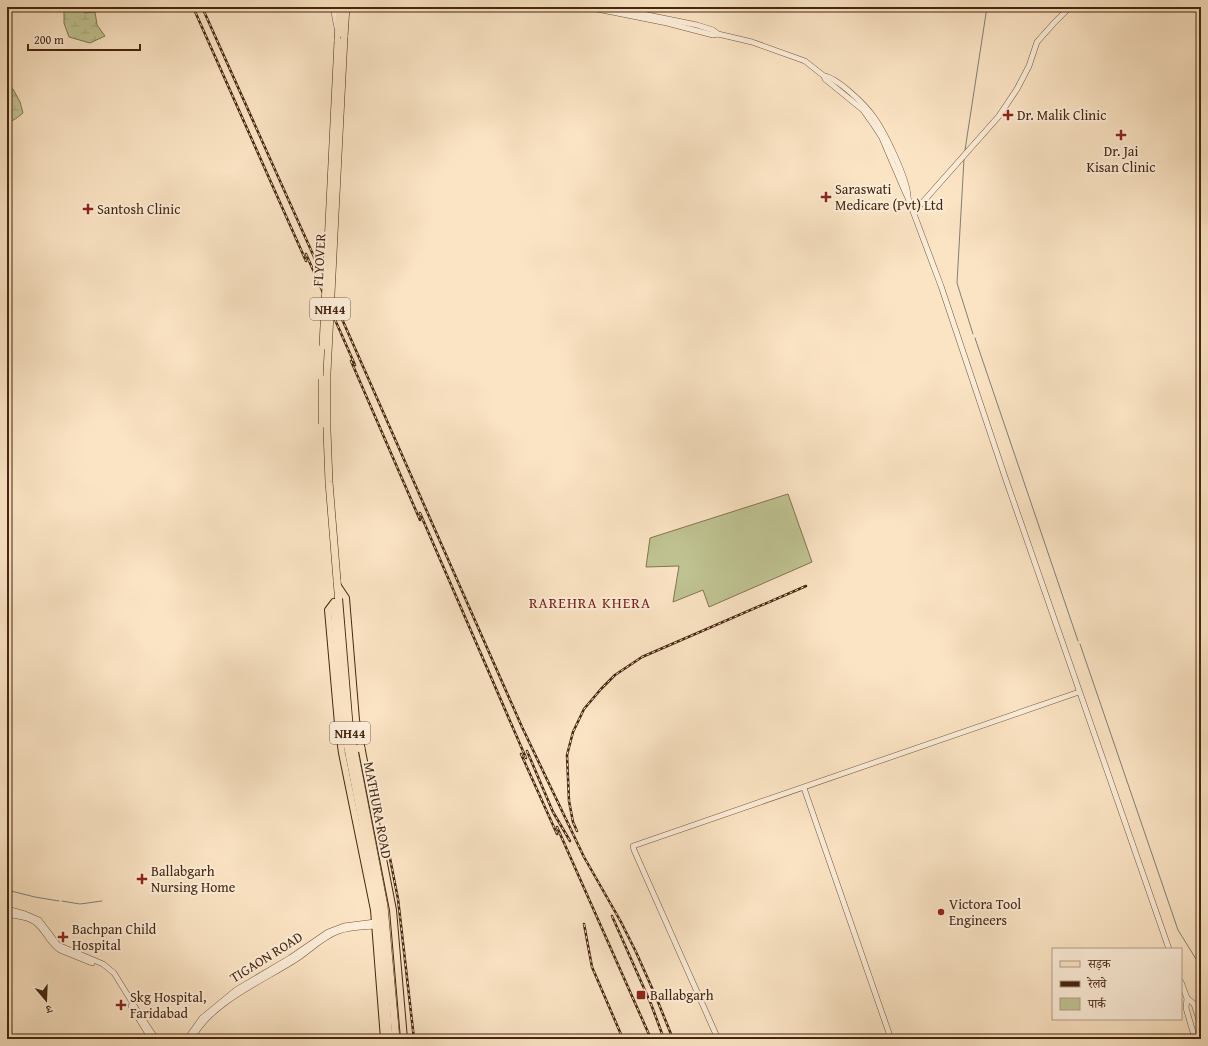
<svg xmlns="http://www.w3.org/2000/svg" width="1208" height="1046" font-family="'Gentium Book Plus','Noto Serif Devanagari',serif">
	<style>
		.green { fill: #c0c493; stroke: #827551 }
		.wetland { fill: url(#wetland-marsh); stroke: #827551 }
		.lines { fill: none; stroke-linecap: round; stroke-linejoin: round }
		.stream { stroke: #7e8079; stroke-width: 1 }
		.canal { stroke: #a4bcbf; stroke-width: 4 }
		.minor-casing { stroke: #72563c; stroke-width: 6 }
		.major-casing { stroke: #45260f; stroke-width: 8 }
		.highway-casing { stroke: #45260f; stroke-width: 8 }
		.minor { stroke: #fcedd9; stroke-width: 5 }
		.major { stroke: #fbe4c4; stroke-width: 6 }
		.highway { stroke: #fbe4c4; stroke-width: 7 }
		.rail-casing { stroke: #45260f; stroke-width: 2.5 }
		.rail { stroke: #fcedd9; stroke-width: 1; stroke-dasharray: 3; stroke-linecap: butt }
		.highway-bridge-casing { stroke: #45260f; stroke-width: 8; stroke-linecap: butt }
		.highway-bridge { stroke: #fbe4c4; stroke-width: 7 }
		.poi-dot { fill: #8f2418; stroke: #fcedd9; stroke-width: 1.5 }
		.labels { text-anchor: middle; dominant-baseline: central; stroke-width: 4; stroke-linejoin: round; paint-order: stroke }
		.shield { fill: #fcedd9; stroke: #7c624c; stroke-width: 1 }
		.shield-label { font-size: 13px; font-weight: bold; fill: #45260f }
		.poi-label { font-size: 14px; fill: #45260f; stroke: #fcedd9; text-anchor: start }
		.street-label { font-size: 14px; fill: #45260f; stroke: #fcedd9 }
		.neighbourhood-label { font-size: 15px; letter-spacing: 1px; fill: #7a1f14; stroke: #fcedd9 }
	</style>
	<defs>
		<pattern id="wetland-marsh" width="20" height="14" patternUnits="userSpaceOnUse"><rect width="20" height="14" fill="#c0c493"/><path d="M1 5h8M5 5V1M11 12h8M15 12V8" fill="none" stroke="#a6a87e"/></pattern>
	</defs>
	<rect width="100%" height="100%" fill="#fbe4c4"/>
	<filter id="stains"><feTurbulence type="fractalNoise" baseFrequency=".005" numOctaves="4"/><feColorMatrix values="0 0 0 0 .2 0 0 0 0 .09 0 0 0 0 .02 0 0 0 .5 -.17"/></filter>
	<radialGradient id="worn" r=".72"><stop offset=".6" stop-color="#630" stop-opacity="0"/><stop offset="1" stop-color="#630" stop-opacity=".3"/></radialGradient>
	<polygon class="green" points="788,494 812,562 709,607 703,590 673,602 679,566 646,567 650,538"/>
	<g class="wetland">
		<polygon points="64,7 77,7 85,13 95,12 97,25 105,36 90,43 69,37 64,23"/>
		<path d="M7 88 13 89 20 102 23 113C18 117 14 121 7 122Z"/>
	</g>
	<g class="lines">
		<g class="stream">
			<polyline points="965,150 987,7"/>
			<polyline points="964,159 957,283 973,334"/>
			<polyline points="975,338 1078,641"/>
			<polyline points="1080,644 1178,930 1201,967"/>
			<polyline points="7,890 35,897 59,901"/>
			<polyline points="62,901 80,904 102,901"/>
		</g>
		<polyline class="canal" points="1197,1039 1201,1036"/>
		<defs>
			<g id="minor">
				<polyline points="333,7 337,28"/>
				<polyline points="587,7 667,23 713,35 718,34 752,42 805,61 824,76 825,79 863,110 873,124 882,138 906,194 908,198 941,286 1005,477 1169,949"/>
				<polyline points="608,7 697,25 713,30 718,34"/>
				<path d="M824 76C838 78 865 105 873 116 884 130 908 180 908 197"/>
				<polyline points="914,212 999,116 1017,89 1029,66 1037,42 1054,23 1070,7"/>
				<polyline points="804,788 891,1039"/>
				<polyline points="7,909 25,914 39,920 58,945 103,964 114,973 140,1015 156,1039"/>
				<path d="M7 914C15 916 28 916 35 922 45 929 49 943 60 950L92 963"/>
				<polyline points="1181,982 1187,998 1186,1008 1195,1039"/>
				<polyline points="1187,998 1194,1004 1201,1026"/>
				<polyline points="131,1006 151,1039"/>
				<polyline points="187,1039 202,1018 236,990 290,958 328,932 344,926 375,922"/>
				<path d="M192 1039C210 1002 265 980 298 958 311 949 324 936 339 931 349 927 363 927 375 926"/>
				<polyline points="718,1039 634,850 633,846 1079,692"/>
			</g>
			<g id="major">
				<polyline points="338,586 346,598 356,720 393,910 404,1039"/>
				<polyline points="334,602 328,610 338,724 342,753 374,910 384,1039"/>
			</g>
			<g id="highway">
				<polyline points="344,37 346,7"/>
				<polyline points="338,41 340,7"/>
				<polyline points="337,580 349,724 384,906 396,1039"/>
				<polyline points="334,607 343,723 379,908 389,1039"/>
				<polyline points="353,749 361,748"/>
			</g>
		</defs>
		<use href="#minor" class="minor-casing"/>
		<use href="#major" class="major-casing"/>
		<use href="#highway" class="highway-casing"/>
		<use href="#minor" class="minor"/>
		<use href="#major" class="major"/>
		<use href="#highway" class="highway"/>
		<defs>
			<g id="rail">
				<polyline points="193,7 306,261"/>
				<polyline points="202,7 350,337 522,727 584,857 621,922 636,952 656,997 673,1039"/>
				<polyline points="306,254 355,365"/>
				<polyline points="351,361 420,520"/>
				<polyline points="420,513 526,758"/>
				<polyline points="527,751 553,812 570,841"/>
				<polyline points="521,754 557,834"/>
				<polyline points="557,827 651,1039"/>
				<polyline points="577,831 573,822 569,801 567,755 573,732 584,709 601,689 615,675 642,657 806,586"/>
				<polyline points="385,833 398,899 414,1039"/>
				<polyline points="612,916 651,1004 664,1039"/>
				<polyline points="584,924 592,967 623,1039"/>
			</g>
		</defs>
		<use href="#rail" class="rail-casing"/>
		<use href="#rail" class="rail"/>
		<defs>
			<g id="highway-bridge">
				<polyline points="323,346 338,41"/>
				<polyline points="322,379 322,424"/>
				<polyline points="337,580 329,482 327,431 327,373 344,37"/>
			</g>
		</defs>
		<use href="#highway-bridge" class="highway-bridge-casing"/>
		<use href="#highway-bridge" class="highway-bridge"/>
	</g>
	<g class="poi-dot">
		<path d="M1006 109h4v4h4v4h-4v4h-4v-4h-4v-4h4z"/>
		<path d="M1119 129h4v4h4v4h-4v4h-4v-4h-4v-4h4z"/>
		<path d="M824 191h4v4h4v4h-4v4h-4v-4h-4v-4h4z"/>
		<path d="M86 203h4v4h4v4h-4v4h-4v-4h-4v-4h4z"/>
		<path d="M140 873h4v4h4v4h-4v4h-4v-4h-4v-4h4z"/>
		<circle cx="941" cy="912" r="4"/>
		<path d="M61 931h4v4h4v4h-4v4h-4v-4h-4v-4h4z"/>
		<rect x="636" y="990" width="10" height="10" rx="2"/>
		<path d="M119 999h4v4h4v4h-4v4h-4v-4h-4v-4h4z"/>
	</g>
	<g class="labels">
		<g class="shield">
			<rect x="310" y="298" width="40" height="22" rx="3"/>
			<rect x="330" y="722" width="40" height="22" rx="3"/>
		</g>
		<g class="shield-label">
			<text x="330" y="309">NH44</text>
			<text x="350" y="733">NH44</text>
		</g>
		<g class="poi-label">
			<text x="1017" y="115">Dr. Malik Clinic</text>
			<text x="1121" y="151" text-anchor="middle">Dr. Jai<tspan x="1121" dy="16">Kisan Clinic</tspan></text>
			<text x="835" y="189">Saraswati<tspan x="835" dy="16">Medicare (Pvt) Ltd</tspan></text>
			<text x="97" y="209">Santosh Clinic</text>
			<text x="151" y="871">Ballabgarh<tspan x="151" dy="16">Nursing Home</tspan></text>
			<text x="949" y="904">Victora Tool<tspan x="949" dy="16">Engineers</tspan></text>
			<text x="72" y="929">Bachpan Child<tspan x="72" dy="16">Hospital</tspan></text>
			<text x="650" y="995">Ballabgarh</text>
			<text x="130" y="997">Skg Hospital,<tspan x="130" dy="16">Faridabad</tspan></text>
		</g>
		<g class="street-label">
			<text transform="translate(319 260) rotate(-87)">FLYOVER</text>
			<text transform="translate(378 810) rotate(79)">MATHURA ROAD</text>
			<text transform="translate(266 957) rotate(-32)">TIGAON ROAD</text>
		</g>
		<g class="neighbourhood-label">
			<text x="590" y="602">RAREHRA KHERA</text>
		</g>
	</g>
	<rect width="1208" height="1046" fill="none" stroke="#fbe4c4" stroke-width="24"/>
	<rect x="8" y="8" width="1192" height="1030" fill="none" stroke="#45260f" stroke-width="2"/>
	<rect x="12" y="12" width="1184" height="1022" fill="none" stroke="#45260f"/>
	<rect x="1052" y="948" width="130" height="72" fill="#fcedd9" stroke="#b39d88"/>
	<rect x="1060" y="961" width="20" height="6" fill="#fbe4c4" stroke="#b39d88"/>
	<text x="1088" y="968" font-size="12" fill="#45260f">सड़क</text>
	<rect x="1060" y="981" width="20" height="6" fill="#45260f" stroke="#b39d88"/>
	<text x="1088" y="988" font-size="12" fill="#45260f">रेलवे</text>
	<rect x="1060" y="998" width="20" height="12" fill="#c0c493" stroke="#b39d88"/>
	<text x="1088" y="1008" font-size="12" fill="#45260f">पार्क</text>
	<g transform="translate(46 1000) rotate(161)" stroke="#fcedd9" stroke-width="3" paint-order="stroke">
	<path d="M0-3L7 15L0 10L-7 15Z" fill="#45260f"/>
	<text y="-6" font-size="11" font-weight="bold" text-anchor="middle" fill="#45260f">उ</text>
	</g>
	<path d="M28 44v6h112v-6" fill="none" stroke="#45260f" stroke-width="2"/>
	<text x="34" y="44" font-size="12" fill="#45260f" stroke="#fcedd9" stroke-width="3" paint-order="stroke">200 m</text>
	<rect width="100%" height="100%" filter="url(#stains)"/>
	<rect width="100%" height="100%" fill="url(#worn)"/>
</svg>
